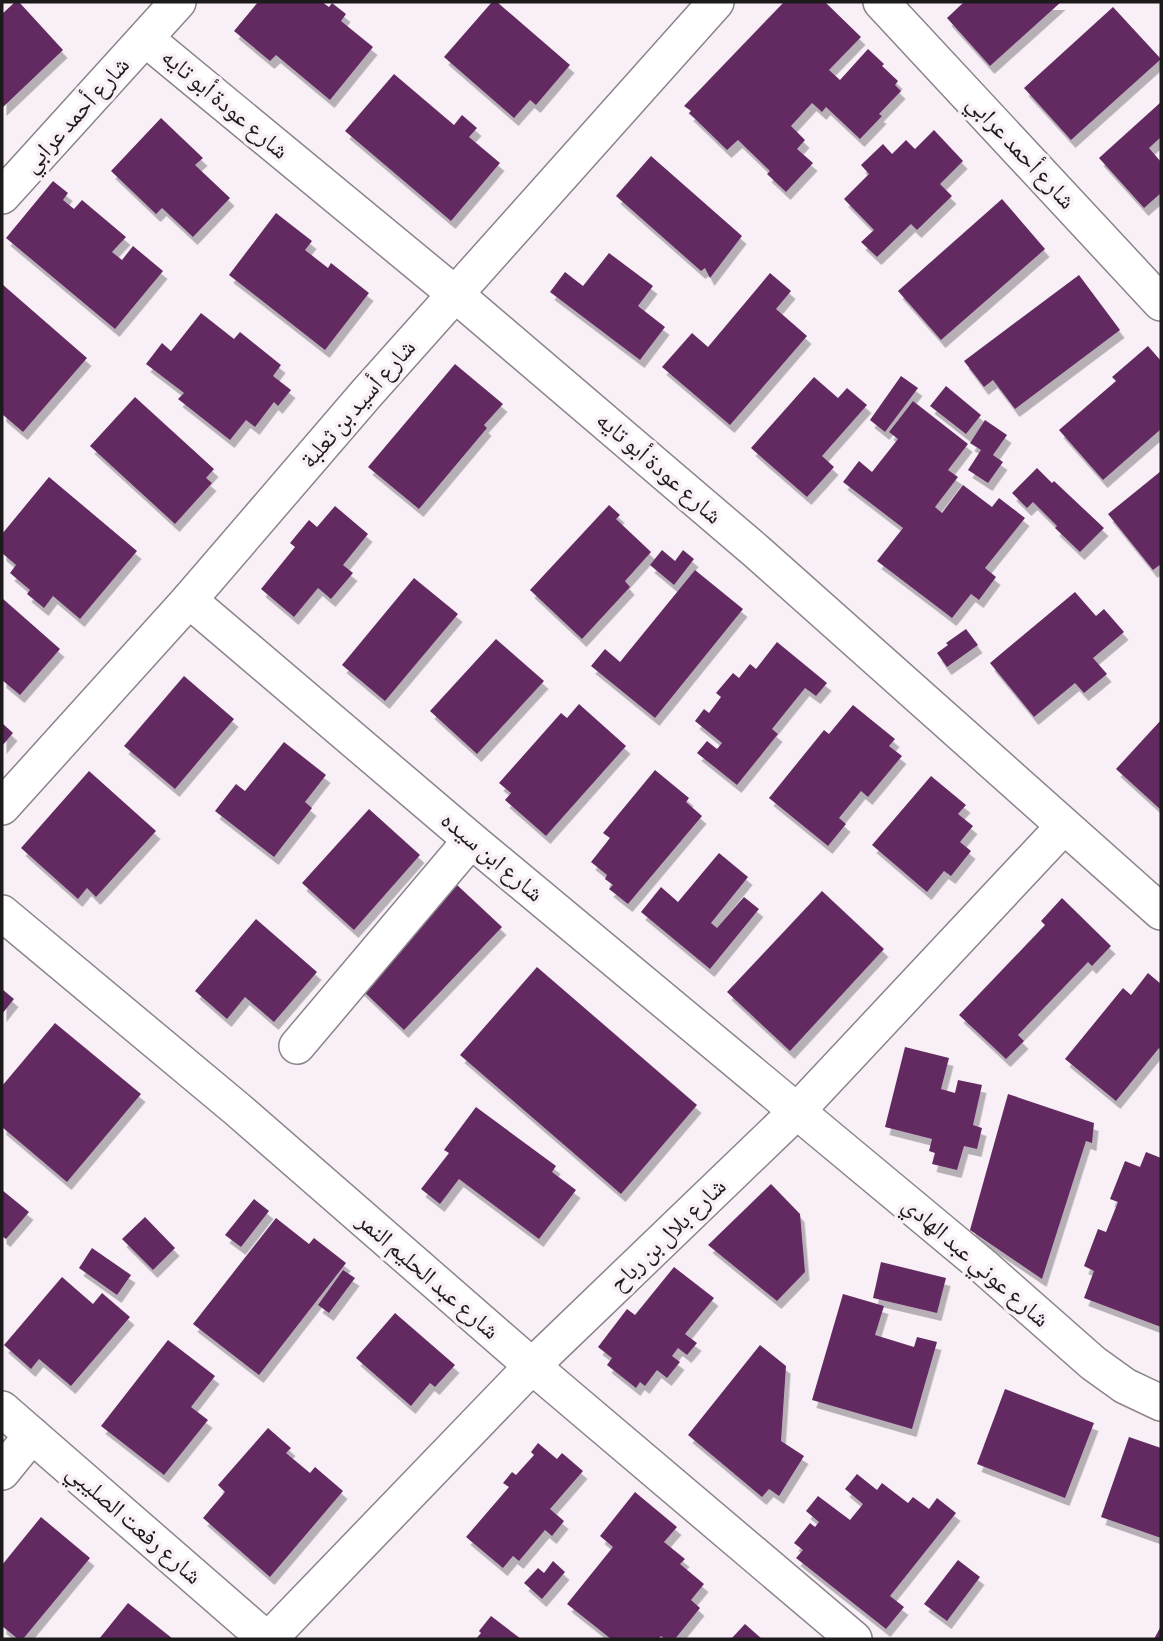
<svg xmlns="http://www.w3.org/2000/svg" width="1163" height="1641" font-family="'Sofia Sans Condensed','Noto Naskh Arabic',sans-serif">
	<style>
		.building { fill: #632c62; filter: url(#shadow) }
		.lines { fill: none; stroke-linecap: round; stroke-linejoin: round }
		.minor-casing { stroke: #8c848c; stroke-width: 38 }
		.minor { stroke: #fff; stroke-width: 35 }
		.labels { text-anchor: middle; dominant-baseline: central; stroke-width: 7; stroke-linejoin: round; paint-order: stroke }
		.street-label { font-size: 24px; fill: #1d1a1c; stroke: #f8eff7 }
	</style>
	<defs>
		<filter id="shadow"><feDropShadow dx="4.5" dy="8" stdDeviation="0" flood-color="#0004"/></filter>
	</defs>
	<rect width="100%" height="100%" fill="#f8eff7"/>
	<g class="building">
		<polygon points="15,2 19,2 63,50 2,108 2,14"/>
		<polygon points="258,2 322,2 329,7 332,3 346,14 341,21 373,47 330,100 276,55 270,61 234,31"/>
		<polygon points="492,2 497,2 570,65 536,105 530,100 514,118 444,57"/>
		<polygon points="784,2 825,2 861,37 829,70 840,80 868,49 884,64 882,66 898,81 895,85 901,91 879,114 882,116 860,139 826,107 822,112 812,103 791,126 805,140 797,149 813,163 786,192 767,174 770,171 738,140 727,150 689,113 691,111 684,106"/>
		<polygon points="964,2 1061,2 990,66 947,18"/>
		<polygon points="1113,7 1161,59 1071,140 1024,88"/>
		<polygon points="394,74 454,125 462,115 477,128 469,137 500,163 451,221 345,131"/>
		<polygon points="1161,102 1161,137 1149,148 1161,162 1161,193 1144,208 1099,158"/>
		<polygon points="161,118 203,158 195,165 230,198 193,237 162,208 156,214 111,171"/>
		<polygon points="934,130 963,161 940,184 952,196 917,230 911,224 877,257 861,242 874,230 844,199 869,174 861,165 883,144 892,154 906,140 915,149"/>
		<polygon points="651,156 742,236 710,278 705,268 701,271 616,196"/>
		<polygon points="53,181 68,193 63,200 74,209 82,200 126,237 112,252 122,260 133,246 163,271 115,329 6,238"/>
		<polygon points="1002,199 1045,249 941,340 898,291"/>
		<polygon points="276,213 312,241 305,250 328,268 331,263 369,293 325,350 229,275"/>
		<polygon points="609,253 653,286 638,306 665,327 640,360 550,292 565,272 583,286"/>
		<polygon points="770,273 791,291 776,309 807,336 730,425 662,367 692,333 708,347"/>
		<polygon points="1079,275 1120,330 1015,409 993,380 984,387 964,361"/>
		<polygon points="2,284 87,358 23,432 2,414"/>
		<polygon points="201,313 234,339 240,332 281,365 273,376 291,390 278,406 274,402 255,427 246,420 230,440 178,399 184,393 146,364 162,343 171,351"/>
		<polygon points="1148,346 1161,361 1161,429 1103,480 1059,430 1116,381 1112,377"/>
		<polygon points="455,364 503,404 484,425 487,428 419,509 368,467"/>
		<polygon points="901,376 918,388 885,432 870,420"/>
		<polygon points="814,377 838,398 847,388 867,405 822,456 834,467 807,497 751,448"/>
		<polygon points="946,386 981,415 966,434 930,406"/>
		<polygon points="135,397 214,469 206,478 212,483 175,524 90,446"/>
		<polygon points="913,401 968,444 948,470 958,477 935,507 942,513 963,485 992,507 999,498 1025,518 985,568 996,577 979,600 971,594 952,618 877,561 903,528 843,482 859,461 872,472 898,439 889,432"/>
		<polygon points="985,420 1007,435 993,455 1003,462 988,483 968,470 981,450 970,443"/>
		<polygon points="1037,468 1052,483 1054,481 1104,528 1080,552 1055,528 1057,526 1033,502 1027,508 1012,493"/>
		<polygon points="1161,471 1161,564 1153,570 1108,514"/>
		<polygon points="49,477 137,551 80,619 53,596 44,608 27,594 30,590 10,573 16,565 2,553 2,534"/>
		<polygon points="609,505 620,515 616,519 651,552 625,581 630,587 582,639 530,590"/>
		<polygon points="335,506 368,534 343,565 353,573 331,599 318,588 294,617 261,589 295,547 290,543 309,520 317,527"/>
		<polygon points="662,550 675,561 683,550 694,559 674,585 650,565"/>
		<polygon points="695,570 743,609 655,718 591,666 605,649 620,662"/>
		<polygon points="414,578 458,614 385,701 342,665"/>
		<polygon points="1075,592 1096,616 1104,609 1124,632 1093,658 1107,674 1084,693 1075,683 1034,717 990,663"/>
		<polygon points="2,598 60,649 20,695 2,680"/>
		<polygon points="966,629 978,645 947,667 937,653 948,645 946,643"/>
		<polygon points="496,639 544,681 477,754 430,711"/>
		<polygon points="777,642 827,683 816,696 805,688 772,729 778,734 737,785 697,753 707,741 717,749 722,743 695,721 704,709 709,713 721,697 716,693 733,673 739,678 750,664 756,669"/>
		<polygon points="184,676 234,719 175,789 124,746"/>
		<polygon points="579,704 626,746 546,836 505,800 511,793 499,783 561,713 567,718"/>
		<polygon points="853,705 895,739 889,746 902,756 868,797 861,791 839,818 846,824 828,846 769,798 824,730 829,734"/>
		<polygon points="1161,720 1161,810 1116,769"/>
		<polygon points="2,723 13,733 2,746"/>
		<polygon points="284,742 326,775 305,802 312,808 274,857 215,811 236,784 245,791"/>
		<polygon points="655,770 689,798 686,802 702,816 628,904 609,889 613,885 605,879 607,875 591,862 610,838 603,833"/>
		<polygon points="89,771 156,831 96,897 87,888 78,899 21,848"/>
		<polygon points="931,776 966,805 958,814 973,826 960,842 971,851 951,876 944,871 927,892 872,845"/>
		<polygon points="369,809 420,855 354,930 302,883"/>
		<polygon points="719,853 748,877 711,923 717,928 744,897 759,909 710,969 641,912 661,887 678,902"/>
		<polygon points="456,884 502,927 404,1030 359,987"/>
		<polygon points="822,891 884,949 790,1051 727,992"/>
		<polygon points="1062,898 1111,946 1092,966 1088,962 1018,1035 1024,1041 1006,1059 959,1015 1045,925 1041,921"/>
		<polygon points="256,919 317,972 274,1022 245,997 227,1019 195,991"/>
		<polygon points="537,967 697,1105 621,1194 460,1055"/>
		<polygon points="1148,973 1161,984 1161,1050 1159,1048 1116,1101 1065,1059 1123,988 1131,995"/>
		<polygon points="2,989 14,999 2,1014"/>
		<polygon points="55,1023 141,1094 67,1182 2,1127 2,1086"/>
		<polygon points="905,1047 949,1058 941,1089 955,1093 958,1080 982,1085 973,1125 982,1128 977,1149 964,1146 957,1170 932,1164 935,1153 929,1151 932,1139 885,1127"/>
		<polygon points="1008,1094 1094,1123 1092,1143 1086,1141 1042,1279 970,1230"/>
		<polygon points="476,1107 556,1166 552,1172 576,1190 539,1239 459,1179 440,1204 421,1189 449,1153 444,1150"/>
		<polygon points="1146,1152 1161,1158 1160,1173 1161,1174 1161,1327 1084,1298 1094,1271 1084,1266 1098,1229 1106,1232 1118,1202 1110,1199 1125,1161 1140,1167"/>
		<polygon points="771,1184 800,1214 805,1272 777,1301 708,1245"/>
		<polygon points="2,1190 29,1212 6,1239 2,1236"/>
		<polygon points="254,1199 269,1211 241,1247 225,1235"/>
		<polygon points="145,1217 175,1248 153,1270 122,1239"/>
		<polygon points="276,1218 309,1244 314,1238 346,1263 259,1375 193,1324"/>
		<polygon points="92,1248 131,1275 117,1295 79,1268"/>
		<polygon points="881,1262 946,1278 937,1313 873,1298"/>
		<polygon points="674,1267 714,1298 685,1334 697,1343 687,1355 678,1348 672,1356 680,1362 667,1378 657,1370 645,1386 640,1382 636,1388 607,1365 612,1358 598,1347 627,1309 635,1315"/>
		<polygon points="343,1270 355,1278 329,1313 318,1305"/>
		<polygon points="62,1277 93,1304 102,1293 130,1317 71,1386 39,1359 31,1369 4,1345"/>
		<polygon points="843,1294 884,1306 875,1335 914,1347 917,1337 937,1342 912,1429 812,1400"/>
		<polygon points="395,1313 455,1365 435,1387 430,1383 411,1406 356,1358"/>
		<polygon points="168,1340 215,1376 191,1407 208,1420 164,1475 101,1426"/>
		<polygon points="760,1345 786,1366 781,1441 804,1456 779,1496 769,1489 762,1497 688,1435"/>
		<polygon points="1005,1389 1094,1423 1065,1498 977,1464"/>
		<polygon points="268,1428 291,1448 286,1453 310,1473 315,1467 343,1491 270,1577 203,1518 225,1492 218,1485"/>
		<polygon points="1129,1437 1161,1448 1161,1538 1101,1517"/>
		<polygon points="538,1443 557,1459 562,1453 583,1471 550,1509 564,1521 552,1536 545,1530 519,1561 513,1556 503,1568 466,1537 509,1487 503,1483 512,1472 516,1475 534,1455 531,1452"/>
		<polygon points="857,1474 877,1490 882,1483 908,1503 913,1497 929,1509 937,1498 956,1513 890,1596 904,1607 886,1629 796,1558 803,1550 794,1543 810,1523 815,1527 819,1522 806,1511 818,1496 850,1520 863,1504 845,1489"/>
		<polygon points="635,1492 677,1527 664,1542 685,1559 680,1564 704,1584 691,1600 700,1608 675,1639 665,1639 661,1636 658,1639 611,1639 567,1604 613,1547 600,1536"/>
		<polygon points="41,1517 90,1558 23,1639 18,1639 2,1626 2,1565"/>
		<polygon points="958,1560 980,1577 947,1621 924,1604"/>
		<polygon points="553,1561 565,1572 542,1599 524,1583 538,1568 544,1573"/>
		<polygon points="128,1603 173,1639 99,1639"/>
		<polygon points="491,1616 521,1639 476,1639 481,1633 479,1631"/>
		<polygon points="745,1624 762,1639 731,1639"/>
		<polygon points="1161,1626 1161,1639 1154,1639"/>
	</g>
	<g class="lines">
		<defs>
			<g id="minor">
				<polyline points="881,2 1161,303"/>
				<polyline points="146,39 455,294 756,551 1161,912"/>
				<polyline points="2,196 178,2"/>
				<polyline points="189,600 471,840 983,1266 1093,1363 1125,1386 1161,1403"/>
				<polyline points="2,807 189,600 366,394 716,2"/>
				<polyline points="2,913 237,1109 532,1366 854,1639"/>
				<polyline points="297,1046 471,840"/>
				<polyline points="2,1409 266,1639"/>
				<polyline points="2,1472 32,1435"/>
				<polyline points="269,1639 532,1366 797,1111 1064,826"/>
			</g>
		</defs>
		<use href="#minor" class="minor-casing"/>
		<use href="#minor" class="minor"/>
	</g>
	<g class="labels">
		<g class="street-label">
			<text transform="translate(225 104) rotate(40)">شارع عودة أبو تايه</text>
			<text transform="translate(76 115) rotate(-48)">شارع أحمد عرابي</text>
			<text transform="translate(1021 152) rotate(47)">شارع أحمد عرابي</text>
			<text transform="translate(358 404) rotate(-49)">شارع أسيد بن ثعلبة</text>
			<text transform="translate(659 468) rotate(41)">شارع عودة أبو تايه</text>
			<text transform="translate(492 857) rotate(40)">شارع ابن سيده</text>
			<text transform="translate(668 1235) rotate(-44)">شارع بلال بن رباح</text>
			<text transform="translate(976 1262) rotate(41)">شارع عوني عبد الهادي</text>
			<text transform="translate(428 1276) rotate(41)">شارع عبد الحليم النمر</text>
			<text transform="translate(134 1524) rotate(41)">شارع رفعت الصليبي</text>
		</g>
	</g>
	<rect width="1163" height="1641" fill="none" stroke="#1d1a1c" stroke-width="7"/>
</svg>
